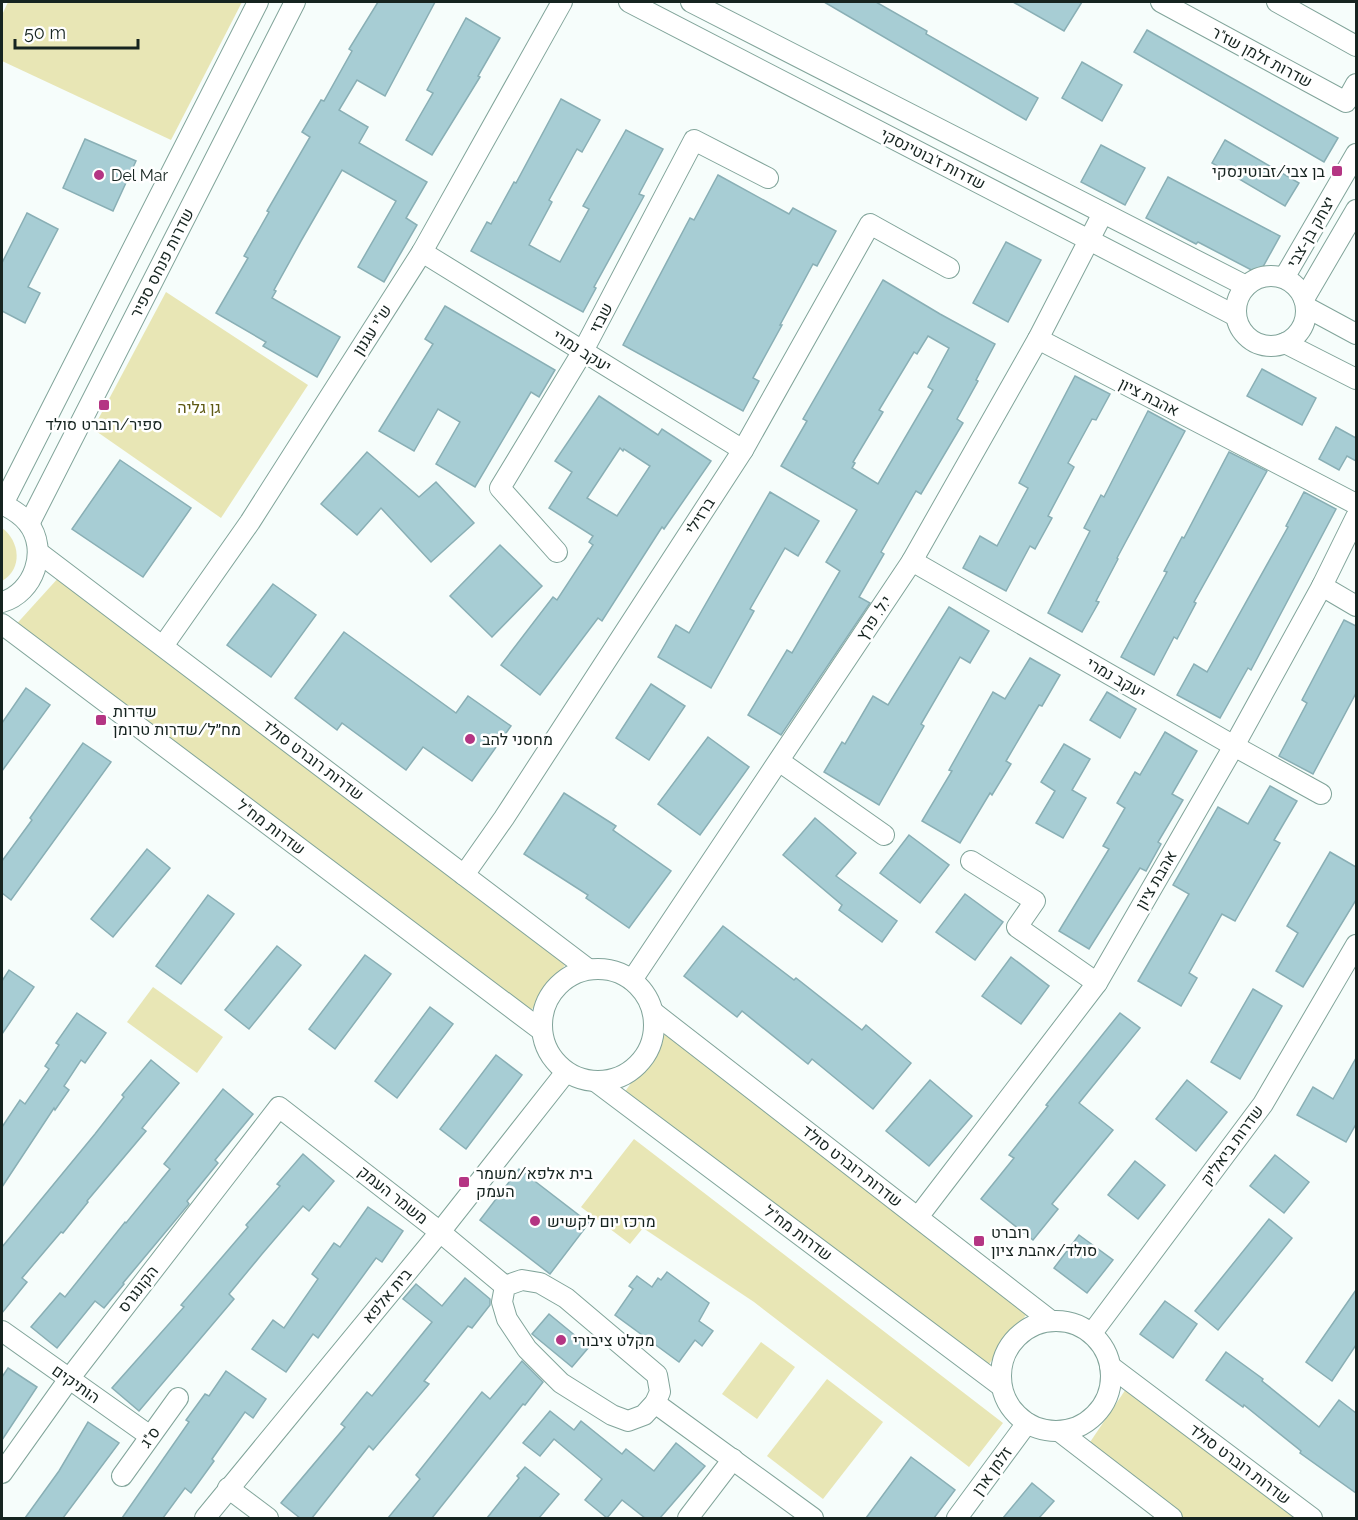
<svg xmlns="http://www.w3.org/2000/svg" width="1358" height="1520" font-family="Raleway,Heebo,sans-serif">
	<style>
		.green { fill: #e8e6b5 }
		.building { fill: #a7cdd4; stroke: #89afb5; stroke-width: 1.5; fill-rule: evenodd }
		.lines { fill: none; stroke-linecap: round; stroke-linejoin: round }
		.minor-casing { stroke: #81a49a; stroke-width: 22 }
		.minor { stroke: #fff; stroke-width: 20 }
		.poi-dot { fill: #b43583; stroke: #fff; stroke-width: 2 }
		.labels { text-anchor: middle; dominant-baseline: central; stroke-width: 5; stroke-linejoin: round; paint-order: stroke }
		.street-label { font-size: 16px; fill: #162420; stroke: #fff }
		.poi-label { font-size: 16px; fill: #162420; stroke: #fff; text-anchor: start }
		.park-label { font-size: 16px; fill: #5e5913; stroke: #fff }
	</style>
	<rect width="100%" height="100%" fill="#f6fdfb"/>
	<g class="green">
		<polygon points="8,2 242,2 171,140 2,61 2,15"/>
		<polygon points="166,292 308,385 221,518 93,429"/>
		<path d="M2 528C20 541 23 569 2 581Z"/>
		<polygon points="60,576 568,961 529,1013 12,629"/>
		<polygon points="153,987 223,1037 197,1073 127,1022"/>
		<polygon points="668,1030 1029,1311 983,1372 622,1096"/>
		<polygon points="634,1139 1003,1423 969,1467 754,1302 643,1228 630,1244 581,1207"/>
		<polygon points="761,1342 795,1367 757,1419 722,1394"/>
		<polygon points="827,1379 883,1422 823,1499 767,1456"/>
		<polygon points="1128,1386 1302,1518 1173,1518 1084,1451"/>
	</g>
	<g class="building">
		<polygon points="378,2 435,2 385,96 357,80 339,110 368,127 359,143 427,182 406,218 417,225 384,282 358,267 396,201 342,170 301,241 274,290 276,291 272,298 340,337 317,377 263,346 266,342 216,313 248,258 244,256 269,212 267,211 310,137 302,132 321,100 324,101 352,51 349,49"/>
		<polygon points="824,2 876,2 927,31 926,34 1038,98 1026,120"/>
		<polygon points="1013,2 1082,2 1064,31"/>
		<polygon points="466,18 500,38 478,76 480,77 432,155 406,140 433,93 427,90"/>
		<polygon points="1147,30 1338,138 1324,162 1134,52"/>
		<polygon points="1082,62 1122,85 1102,121 1062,98"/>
		<polygon points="561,99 600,120 582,152 577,149 549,200 552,202 529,245 560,262 589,209 583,206 626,130 663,149 639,194 644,196 594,287 596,288 583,312 471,251 487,222 491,224 514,182 516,183"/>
		<polygon points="85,139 136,161 113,211 63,188"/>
		<polygon points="1225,140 1299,183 1285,206 1212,163"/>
		<polygon points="1101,145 1145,168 1125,205 1081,182"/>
		<polygon points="718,175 789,214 793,208 836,231 817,266 813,264 780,325 782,325 753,378 759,381 743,411 623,345 690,218 694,220"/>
		<polygon points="1168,177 1280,236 1259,274 1198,242 1196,244 1146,218"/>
		<polygon points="27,213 58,229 28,287 40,293 25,323 2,311 2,263"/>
		<polygon points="1006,242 1041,260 1008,322 973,303"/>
		<path d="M883 280 940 314 995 344 976 380 978 381 957 419 963 423 921 494 916 491 881 552 884 554 859 597 870 603 781 735 748 715 787 650 792 653 840 571 826 562 857 510 781 466 807 421 803 419ZM928 336 949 348 928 387 933 390 878 484 852 468 855 463 853 462 883 412 879 410 914 352 917 354Z"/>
		<polygon points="445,306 555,370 539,397 531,392 475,487 436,464 460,422 438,409 414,451 379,431 433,344 425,339"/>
		<polygon points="1262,369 1316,398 1302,425 1247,396"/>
		<polygon points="1075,376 1110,394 1096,420 1092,419 1068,463 1074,467 1048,516 1052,518 1035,549 1030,546 1006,591 963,568 980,536 997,546 1028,488 1019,483"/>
		<path d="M599 396 658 435 662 429 711 461 664 529 662 527 602 621 598 618 540 695 501 665 553 597 557 600 593 545 589 542 593 536 549 508 572 472 555 461ZM620 448 623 451 624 449 650 466 617 516 587 498Z"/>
		<polygon points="1148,411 1185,431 1117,558 1118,559 1096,601 1099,602 1082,632 1048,613 1090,531 1084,528 1101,495 1104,497"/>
		<polygon points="1336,427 1356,438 1356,461 1347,456 1339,470 1319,459"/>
		<polygon points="367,452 419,497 436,482 474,523 431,562 381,508 357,535 321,504"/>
		<polygon points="1229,452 1267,471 1194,602 1196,603 1177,639 1174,637 1154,675 1121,657 1167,572 1164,571 1182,537 1184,538"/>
		<polygon points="120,460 191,508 143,577 72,529"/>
		<polygon points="770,492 819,521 798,556 785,548 750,609 754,611 711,688 658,657 676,625 689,633"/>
		<polygon points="1304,492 1336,509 1251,670 1248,668 1220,718 1177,695 1194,664 1207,672 1288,527 1286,526"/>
		<polygon points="500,545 542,586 492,637 450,596"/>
		<polygon points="273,584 316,615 271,677 227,645"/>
		<polygon points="949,607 989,631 970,663 960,657 921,724 924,726 879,805 824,772 842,742 845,744 873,696 888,705"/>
		<polygon points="1344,620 1356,626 1356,693 1313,774 1279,756 1307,703 1302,700"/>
		<polygon points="344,632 456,713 468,696 511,726 472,781 423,747 406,770 342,723 337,730 295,698"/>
		<polygon points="1030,658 1060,675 1042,706 1039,705 1006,761 1011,764 992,795 990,793 960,843 922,821 952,771 949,770 993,692 1005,699"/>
		<polygon points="651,684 685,706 649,760 616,738"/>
		<polygon points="26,688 50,705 2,771 2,723"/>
		<polygon points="1107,692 1136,709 1120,738 1090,720"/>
		<polygon points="1165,732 1197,751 1172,794 1183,800 1158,842 1161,844 1146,871 1140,868 1089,949 1059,931 1109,849 1103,846 1125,808 1117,803 1135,772 1140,775"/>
		<polygon points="708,737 749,767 700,835 658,804"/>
		<polygon points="83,743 111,762 11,900 2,893 2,861 32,820 30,818"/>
		<polygon points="1064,744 1090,759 1072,790 1086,798 1063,838 1036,823 1055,791 1041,782"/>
		<polygon points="1270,786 1297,801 1274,840 1280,843 1235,921 1222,914 1189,973 1197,978 1181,1006 1138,981 1189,894 1173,885 1218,807 1248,824"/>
		<polygon points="564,793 616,826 613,830 671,871 629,928 586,898 588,895 524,854"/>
		<polygon points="815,818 856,853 836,876 897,921 882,942 839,910 842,905 783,855"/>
		<polygon points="909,835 949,865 920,903 880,873"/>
		<polygon points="147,849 170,868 113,937 91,919"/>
		<polygon points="1330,852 1356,867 1356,900 1303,987 1276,971 1298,933 1287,926"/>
		<polygon points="965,894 1003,922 975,960 936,932"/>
		<polygon points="208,895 234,914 181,984 156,966"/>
		<polygon points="723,926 794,980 796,978 862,1030 866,1025 911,1063 873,1109 812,1059 808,1064 742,1011 737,1017 684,976"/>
		<polygon points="277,946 301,965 249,1029 225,1010"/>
		<polygon points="365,955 391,974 335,1049 309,1029"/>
		<polygon points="1011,957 1049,986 1021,1024 982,996"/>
		<polygon points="9,970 34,987 2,1034 2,981"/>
		<polygon points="1253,989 1282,1006 1240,1079 1211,1062"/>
		<polygon points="430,1007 453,1024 397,1098 375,1081"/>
		<polygon points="77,1013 106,1033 85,1063 81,1060 64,1086 69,1090 55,1110 54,1108 2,1187 2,1127 20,1100 25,1104 49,1069 45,1066 59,1045 56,1043"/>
		<polygon points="1120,1013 1140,1028 1079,1103 1113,1130 1052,1204 1058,1209 1033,1240 981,1199 1014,1158 1009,1155 1048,1106 1046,1105"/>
		<polygon points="496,1055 522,1075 466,1149 440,1129"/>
		<polygon points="1356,1058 1356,1124 1346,1142 1297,1115 1313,1087 1333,1099"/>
		<polygon points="151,1060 179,1083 142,1128 146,1131 87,1201 88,1202 63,1233 61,1232 22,1278 27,1282 2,1313 2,1247 95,1134 124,1097 122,1095"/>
		<polygon points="930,1080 972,1116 929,1166 886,1131"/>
		<polygon points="1187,1080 1227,1112 1196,1151 1156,1119"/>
		<polygon points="223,1089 253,1114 215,1160 218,1163 187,1201 189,1204 123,1283 124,1284 104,1308 95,1301 57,1348 31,1327 60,1293 65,1297 125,1222 126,1223 170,1169 164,1164"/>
		<polygon points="303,1154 334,1181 309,1211 303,1206 262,1254 229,1294 234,1299 139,1411 112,1388 184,1307 181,1305 248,1227 246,1225 280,1186 277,1184"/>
		<polygon points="1275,1155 1309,1182 1284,1213 1250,1186"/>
		<polygon points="1135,1161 1165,1185 1138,1219 1108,1195"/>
		<polygon points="519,1169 589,1223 550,1274 480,1220"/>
		<polygon points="368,1207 403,1231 382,1262 376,1258 318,1338 313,1334 286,1372 252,1349 273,1320 284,1328 318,1279 312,1274 334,1243 340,1247"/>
		<polygon points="1269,1219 1292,1238 1218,1330 1195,1311"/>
		<polygon points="1079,1235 1113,1260 1087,1293 1054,1268"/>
		<polygon points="667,1272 709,1303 699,1321 713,1331 702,1346 695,1340 679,1362 615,1315 633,1289 629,1286 637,1276 652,1287 658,1278 661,1280"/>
		<polygon points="465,1278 490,1299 490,1305 472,1328 468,1326 424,1381 429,1384 373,1450 369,1446 312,1518 300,1518 281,1503 345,1427 341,1424 367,1392 372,1396 432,1322 403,1299 416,1284 442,1306"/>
		<polygon points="1356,1290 1356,1345 1332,1381 1306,1362"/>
		<polygon points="1165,1301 1197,1324 1173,1358 1140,1334"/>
		<polygon points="549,1314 589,1347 572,1367 532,1334"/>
		<polygon points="1226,1352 1263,1379 1262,1381 1319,1427 1339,1400 1356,1413 1356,1493 1300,1453 1301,1451 1244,1405 1243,1407 1206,1380"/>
		<polygon points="522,1361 543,1382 525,1405 523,1404 432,1518 388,1518 420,1479 416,1475 482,1392 490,1399"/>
		<polygon points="8,1368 37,1387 2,1440 2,1377"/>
		<polygon points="226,1371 266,1399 253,1418 245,1412 212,1459 214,1461 191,1493 185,1488 163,1518 122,1518 189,1422 186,1420 205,1394 209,1396"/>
		<polygon points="550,1411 574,1430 581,1421 622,1454 626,1449 654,1471 676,1443 705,1466 660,1518 645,1518 622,1500 607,1518 585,1500 602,1479 554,1439 540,1456 523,1443"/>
		<polygon points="88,1422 119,1443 63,1518 25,1518 59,1471"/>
		<polygon points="911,1457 955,1490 934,1518 866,1518"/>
		<polygon points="525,1467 559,1494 539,1518 487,1518 519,1478 517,1476"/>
		<polygon points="1032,1483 1054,1501 1039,1518 1003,1518"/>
	</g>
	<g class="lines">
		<defs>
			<g id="minor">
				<polyline points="629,2 1236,316"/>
				<polyline points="691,2 1246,286"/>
				<polyline points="1161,2 1346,102 1356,84"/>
				<polyline points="1277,2 1356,46"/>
				<polyline points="422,252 743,450"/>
				<circle cx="1271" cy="311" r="35"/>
				<polyline points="1284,278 1356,154"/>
				<polyline points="1304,299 1356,210"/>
				<polyline points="1306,307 1356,334"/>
				<polyline points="1038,339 1356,504"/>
				<polyline points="1285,343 1356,379"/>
				<path d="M2 504C12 509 21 514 28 523 49 550 34 593 2 602"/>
				<polyline points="3,504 258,2"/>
				<polyline points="29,524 295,2"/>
				<polyline points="38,552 588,969"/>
				<polyline points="557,552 500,488 583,351 694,140 768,178"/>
				<polyline points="912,561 1234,746 1321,794"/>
				<polyline points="1322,586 1356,606"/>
				<polyline points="2,624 541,1030"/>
				<polyline points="163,646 250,522 422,252 562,2"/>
				<polyline points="779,761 884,835"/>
				<polyline points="971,861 1035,901 1017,927 1097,983"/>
				<polyline points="464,875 504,818 743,450 870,224 949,268"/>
				<circle cx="598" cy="1025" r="56"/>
				<polyline points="632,980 912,561 1038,339 1103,213"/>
				<polyline points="653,1012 1051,1321"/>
				<polyline points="595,1081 1001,1386"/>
				<polyline points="918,1217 1097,983 1234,746 1322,586 1356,517"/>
				<polygon points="522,1280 540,1283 566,1298 657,1375 660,1392 655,1403 644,1415 628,1421 612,1415 561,1383 527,1349 507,1319 502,1302 505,1286"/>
				<circle cx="1056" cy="1376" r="55"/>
				<polyline points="2,1331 150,1436"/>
				<polyline points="1092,1333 1263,1104 1356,945"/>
				<polyline points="1110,1366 1312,1518"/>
				<polyline points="655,1403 813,1518"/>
				<polyline points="1059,1431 1172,1518"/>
				<polyline points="2,1473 69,1379 279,1107 440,1232 505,1286"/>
				<polyline points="122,1476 178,1398"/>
				<polyline points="228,1488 268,1518"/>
				<polyline points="205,1518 440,1232 566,1072"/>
				<polyline points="688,1518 733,1459"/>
				<polyline points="957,1518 1027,1423"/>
			</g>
		</defs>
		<use href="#minor" class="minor-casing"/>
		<use href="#minor" class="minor"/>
	</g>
	<g class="poi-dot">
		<rect x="1331" y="165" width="12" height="12" rx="3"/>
		<circle cx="99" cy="175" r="6"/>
		<rect x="98" y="399" width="12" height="12" rx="3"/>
		<rect x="95" y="714" width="12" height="12" rx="3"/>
		<circle cx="470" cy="739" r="6"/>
		<rect x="458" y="1176" width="12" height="12" rx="3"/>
		<circle cx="535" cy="1221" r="6"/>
		<rect x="973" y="1235" width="12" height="12" rx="3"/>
		<circle cx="561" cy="1340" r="6"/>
	</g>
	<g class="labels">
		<g class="street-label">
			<text transform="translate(1262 57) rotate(28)">שדרות זלמן שז"ר</text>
			<text transform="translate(933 159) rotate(27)">שדרות ז'בוטינסקי</text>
			<text transform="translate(1311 232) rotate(-60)">יצחק בן-צבי</text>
			<text transform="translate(162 263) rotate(-63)">שדרות פנחס ספיר</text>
			<text transform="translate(601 318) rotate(-62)">שבזי</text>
			<text transform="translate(372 330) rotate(-57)">ש"י עגנון</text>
			<text transform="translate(582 351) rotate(32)">יעקב נמרי</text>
			<text transform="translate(1149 397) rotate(27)">אהבת ציון</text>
			<text transform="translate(700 516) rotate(-57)">ברזילי</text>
			<text transform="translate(874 618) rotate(-56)">י.ל. פרץ</text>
			<text transform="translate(1116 678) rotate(30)">יעקב נמרי</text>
			<text transform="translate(313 760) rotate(37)">שדרות רוברט סולד</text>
			<text transform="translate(271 827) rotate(37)">שדרות מח"ל</text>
			<text transform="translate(1156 880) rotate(-60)">אהבת ציון</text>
			<text transform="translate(1232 1145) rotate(-54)">שדרות ביאליק</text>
			<text transform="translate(852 1166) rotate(38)">שדרות רוברט סולד</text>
			<text transform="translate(393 1195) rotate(38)">משמר העמק</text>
			<text transform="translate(798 1233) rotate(37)">שדרות מח"ל</text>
			<text transform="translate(138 1289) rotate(-52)">הקונגרס</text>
			<text transform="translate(387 1296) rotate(-50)">בית אלפא</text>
			<text transform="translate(76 1384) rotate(35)">הותיקים</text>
			<text transform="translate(150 1437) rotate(-54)">ס"ג</text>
			<text transform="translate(1240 1464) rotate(37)">שדרות רוברט סולד</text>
			<text transform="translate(992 1471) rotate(-54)">זלמן ארן</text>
		</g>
		<g class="poi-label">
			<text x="1325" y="171" text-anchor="end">בן צבי/זבוטינסקי</text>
			<text x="111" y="175">Del Mar</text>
			<text x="104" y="424" text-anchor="middle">ספיר/רוברט סולד</text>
			<text x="113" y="711">שדרות<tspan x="113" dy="18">מח״ל/שדרות טרומן</tspan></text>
			<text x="482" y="739">מחסני להב</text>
			<text x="476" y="1173">בית אלפא/משמר<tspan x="476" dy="18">העמק</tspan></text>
			<text x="547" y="1221">מרכז יום לקשיש</text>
			<text x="991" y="1232">רוברט<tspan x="991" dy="18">סולד/אהבת ציון</tspan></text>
			<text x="573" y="1340">מקלט ציבורי</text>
		</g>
		<g class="park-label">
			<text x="199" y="407">גן גליה</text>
		</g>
	</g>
	<rect width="1358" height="1520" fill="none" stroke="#162420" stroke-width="6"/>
	<path d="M15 39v9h123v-9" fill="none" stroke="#162420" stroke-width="3"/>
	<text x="24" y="39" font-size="18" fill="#162420" stroke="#ffffff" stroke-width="4.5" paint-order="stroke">50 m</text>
</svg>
